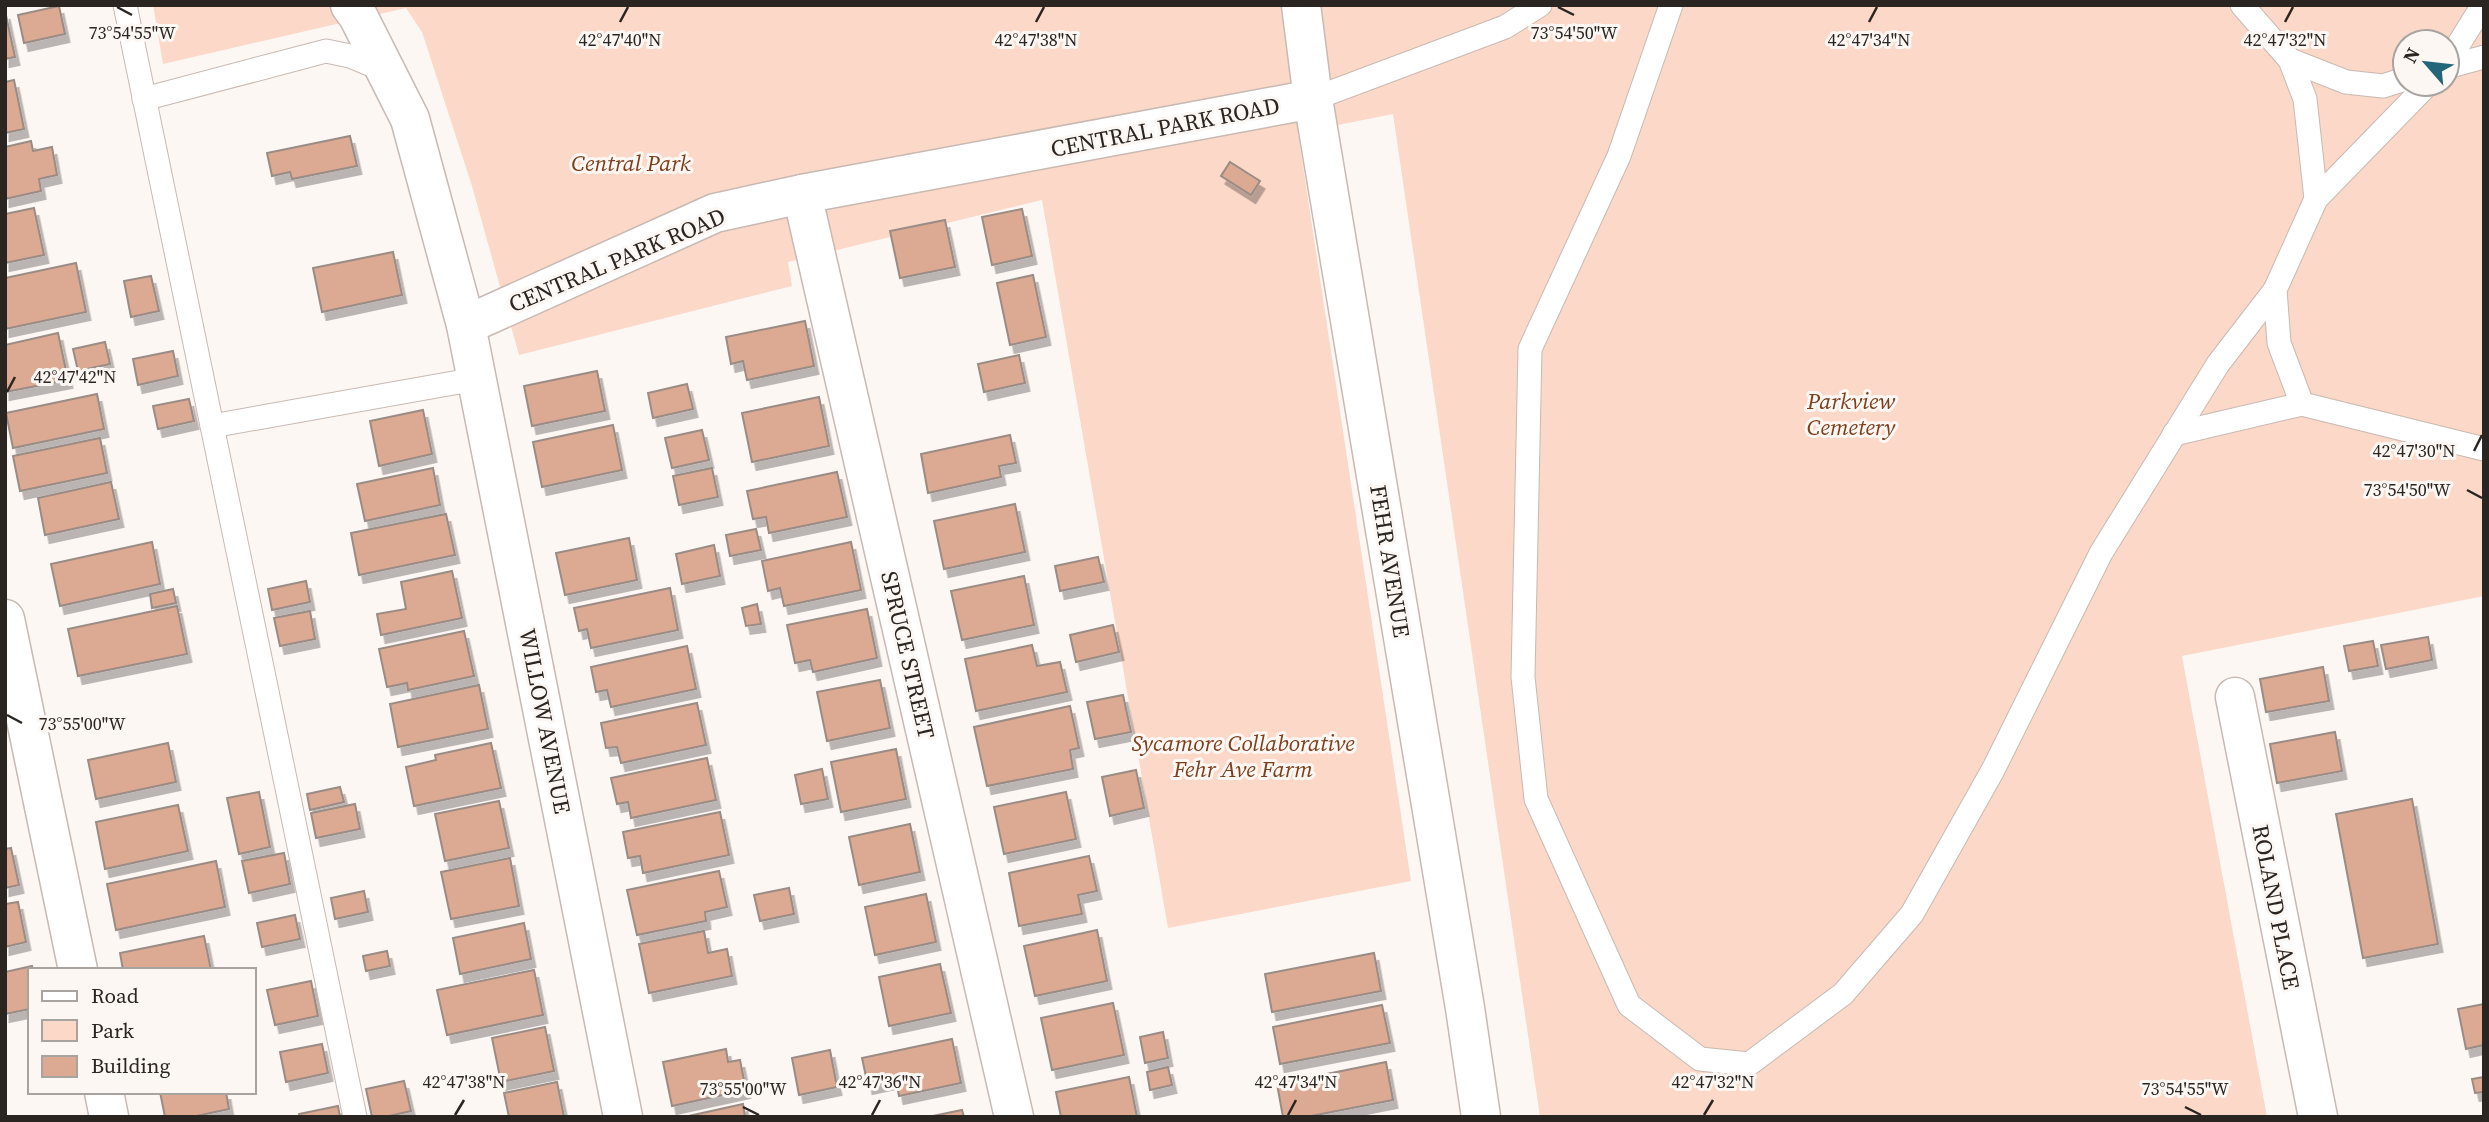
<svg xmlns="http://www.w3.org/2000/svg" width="2489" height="1122" font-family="'Source Serif 4',serif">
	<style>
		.green { fill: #fbd8c7; fill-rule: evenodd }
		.building { fill: #dcaa92; stroke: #9a8c85; stroke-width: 2; filter: url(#shadow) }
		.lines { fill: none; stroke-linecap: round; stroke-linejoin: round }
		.lane-casing { stroke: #c8b9b2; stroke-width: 25 }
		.street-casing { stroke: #c8b9b2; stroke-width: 41 }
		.lane { stroke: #fff; stroke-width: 23 }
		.street { stroke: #fff; stroke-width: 38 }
		.ticks { fill: none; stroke: #2b2522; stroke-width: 2.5 }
		.labels { text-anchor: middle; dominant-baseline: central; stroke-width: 6; stroke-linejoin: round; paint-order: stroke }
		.street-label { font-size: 23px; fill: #2b2522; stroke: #fdf7f4 }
		.park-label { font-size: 23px; font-style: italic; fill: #7c3e1b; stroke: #fdf7f4 }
		.ticks-label { font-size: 18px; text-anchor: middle; fill: #2b2522; stroke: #fdf7f4; stroke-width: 6; stroke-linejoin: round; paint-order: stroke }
	</style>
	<defs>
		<filter id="shadow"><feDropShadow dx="4.5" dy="8" stdDeviation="0" flood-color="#0004"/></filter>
	</defs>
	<rect width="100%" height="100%" fill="#fdf7f4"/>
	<path class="green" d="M153 5H2484V596L2182 656 2267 1117H1540L1393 114 1298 133 1411 881 1168 928 1042 200 788 262 792 286 519 355 472 186 422 32 406 8 163 64ZM2405 42H2447V84H2405Z"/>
	<g class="building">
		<polygon points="59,6 65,34 24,43 18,15"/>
		<polygon points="5,11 15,57 5,59"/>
		<polygon points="14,80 24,129 5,133 5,82"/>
		<polygon points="350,136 357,166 292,179 290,172 272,176 267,153"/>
		<polygon points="31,141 33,151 52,147 57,175 39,179 41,191 5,199 5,147"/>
		<polygon points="1230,162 1260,181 1251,195 1221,176"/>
		<polygon points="34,208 44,255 5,263 5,214"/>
		<polygon points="1022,209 1032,256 992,265 982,217"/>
		<polygon points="945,220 955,267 900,278 890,231"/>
		<polygon points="393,252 402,295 322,312 313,268"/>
		<polygon points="76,263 86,312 5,329 5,278"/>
		<polygon points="1033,275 1046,337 1010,345 997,283"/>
		<polygon points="151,276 159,311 131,317 124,281"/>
		<polygon points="805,321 814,366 747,380 743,361 731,364 726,337"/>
		<polygon points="58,333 68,380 5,392 5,345"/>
		<polygon points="105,342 110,364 78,371 73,349"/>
		<polygon points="173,351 178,376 138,385 133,359"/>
		<polygon points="1019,355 1025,383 984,392 978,364"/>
		<polygon points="597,371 605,411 532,426 524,386"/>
		<polygon points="687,384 693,409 653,418 648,393"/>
		<polygon points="97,394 104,429 13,448 6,413"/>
		<polygon points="819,397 829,446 752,462 742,413"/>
		<polygon points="189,399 194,421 158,429 153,406"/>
		<polygon points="423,410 432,454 379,466 370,421"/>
		<polygon points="613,425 622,470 542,487 533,442"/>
		<polygon points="702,430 709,460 672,468 665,438"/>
		<polygon points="1010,435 1016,463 999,466 1001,477 928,493 921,454"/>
		<polygon points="100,438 107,473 20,491 13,456"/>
		<polygon points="433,468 440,505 365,521 357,484"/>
		<polygon points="712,468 718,497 679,505 673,476"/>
		<polygon points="837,472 847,517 769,533 766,517 753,519 747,491"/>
		<polygon points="111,482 119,519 45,535 38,498"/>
		<polygon points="1015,504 1025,552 944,569 934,521"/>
		<polygon points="446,514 455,555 359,575 351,533"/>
		<polygon points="756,529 761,550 730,556 726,535"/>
		<polygon points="629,538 637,580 565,595 556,553"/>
		<polygon points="152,542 160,584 60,606 51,564"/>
		<polygon points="851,542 861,590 784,606 780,588 768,591 762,561"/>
		<polygon points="714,545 720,576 682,584 676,554"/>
		<polygon points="1098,557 1104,582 1060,591 1055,566"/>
		<polygon points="452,571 462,618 381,635 377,614 406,609 401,582"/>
		<polygon points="1024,576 1034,625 962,640 951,591"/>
		<polygon points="306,581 310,602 272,610 268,589"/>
		<polygon points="670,588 678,630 591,648 587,629 579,631 574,608"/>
		<polygon points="173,589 176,603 152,608 150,594"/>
		<polygon points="757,604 761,624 746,626 742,608"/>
		<polygon points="177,606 187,654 78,676 68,629"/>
		<polygon points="867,609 877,658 813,672 810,660 795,663 787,625"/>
		<polygon points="310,611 315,639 280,646 274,618"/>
		<polygon points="1113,625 1119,652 1076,662 1070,635"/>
		<polygon points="464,631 474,676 408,690 407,683 387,687 379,649"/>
		<polygon points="2428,637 2432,660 2386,669 2381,645"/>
		<polygon points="2373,641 2378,666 2349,671 2344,646"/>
		<polygon points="1032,645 1037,666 1060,662 1067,692 976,711 965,659"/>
		<polygon points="687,646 696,689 611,707 607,690 596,692 591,667"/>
		<polygon points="2323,667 2329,701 2266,712 2260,679"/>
		<polygon points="880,680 890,728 827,741 817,692"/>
		<polygon points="479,685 488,729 398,747 390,704"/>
		<polygon points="1123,695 1131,732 1095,739 1087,702"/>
		<polygon points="697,703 706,745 621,763 617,747 606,748 601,723"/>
		<polygon points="1070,706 1079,748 1070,750 1073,769 987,786 974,727"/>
		<polygon points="2335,732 2342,771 2277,783 2270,744"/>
		<polygon points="168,743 176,782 96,799 88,760"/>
		<polygon points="491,743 501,788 414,806 406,767 436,760 435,755"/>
		<polygon points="896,749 906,799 841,812 831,762"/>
		<polygon points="707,758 716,800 631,818 628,802 617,804 611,778"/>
		<polygon points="822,769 828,799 801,804 795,775"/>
		<polygon points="1136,770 1144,808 1110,816 1102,777"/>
		<polygon points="340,787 344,802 310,810 307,794"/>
		<polygon points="259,792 270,847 239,854 227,798"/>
		<polygon points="1066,792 1076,839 1004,854 994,807"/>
		<polygon points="2412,799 2438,944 2363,958 2336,814"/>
		<polygon points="499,801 509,848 445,861 435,814"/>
		<polygon points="355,804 360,829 316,838 311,813"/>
		<polygon points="178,805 188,851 105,869 96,822"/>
		<polygon points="720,812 729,855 643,873 640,856 628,858 623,832"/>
		<polygon points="910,824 920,872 859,885 849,837"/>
		<polygon points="11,848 19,885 5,888 5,849"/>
		<polygon points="284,853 290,884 249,893 242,861"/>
		<polygon points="1089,856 1097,891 1078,895 1082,914 1019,926 1009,873"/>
		<polygon points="510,858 519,906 451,919 441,872"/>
		<polygon points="216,861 225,907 116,930 107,884"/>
		<polygon points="719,871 727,907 705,912 706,921 637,935 627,890"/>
		<polygon points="789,888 794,914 760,921 754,895"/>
		<polygon points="364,891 368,912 335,919 331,898"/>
		<polygon points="926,894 936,942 875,955 865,907"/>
		<polygon points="18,902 26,942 5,947 5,904"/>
		<polygon points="295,915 300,939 262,947 257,923"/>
		<polygon points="524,923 531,959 460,974 453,938"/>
		<polygon points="1097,930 1107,981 1035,996 1024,946"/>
		<polygon points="704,931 708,953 727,949 732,976 649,993 639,944"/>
		<polygon points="204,936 211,970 123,970 120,953"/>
		<polygon points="387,951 390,966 366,971 363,956"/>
		<polygon points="1374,953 1381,991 1272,1012 1265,974"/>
		<polygon points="940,964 951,1013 889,1026 879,977"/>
		<polygon points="32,966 33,970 30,970 30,1009 5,1014 5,972"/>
		<polygon points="534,970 543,1015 447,1035 437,990"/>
		<polygon points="311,981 318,1016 275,1025 267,990"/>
		<polygon points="1113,1003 1124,1055 1052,1070 1041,1018"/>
		<polygon points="2484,1004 2484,1045 2466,1049 2458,1009"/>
		<polygon points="1382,1005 1390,1043 1280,1064 1273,1027"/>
		<polygon points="545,1027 554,1071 501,1082 492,1038"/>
		<polygon points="1163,1032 1168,1058 1145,1063 1140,1037"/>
		<polygon points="952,1039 961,1083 899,1096 896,1080 868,1086 862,1058"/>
		<polygon points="322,1044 328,1073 286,1082 280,1052"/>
		<polygon points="726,1049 728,1062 740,1060 746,1090 672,1106 663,1062"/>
		<polygon points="830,1050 837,1087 799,1095 792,1058"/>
		<polygon points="1386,1062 1393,1100 1306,1117 1283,1117 1277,1084"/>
		<polygon points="1168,1067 1172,1085 1150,1090 1147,1072"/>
		<polygon points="1129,1077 1137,1117 1061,1117 1056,1092"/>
		<polygon points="2484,1077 2484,1092 2475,1093 2472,1079"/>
		<polygon points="404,1081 411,1111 385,1117 372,1117 366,1089"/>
		<polygon points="557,1082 564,1117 509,1117 504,1093"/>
		<polygon points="160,1092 226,1092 229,1109 192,1117 165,1117"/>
		<polygon points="743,1104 745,1117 684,1117"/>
		<polygon points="338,1106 340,1117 300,1117 299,1114"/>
		<polygon points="962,1110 964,1117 928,1117"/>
	</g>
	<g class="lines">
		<defs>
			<g id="lane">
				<polyline points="125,5 355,1117"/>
				<polyline points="1671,5 1619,156 1530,349 1523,677 1536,799 1629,1005 1700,1059 1749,1064 1843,994 1912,914 1993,770 2101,553 2218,364 2275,290"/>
				<polyline points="2242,5 2290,60 2305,99 2316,199"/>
				<polyline points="2290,60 2346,82 2383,86 2405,79"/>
				<polyline points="2447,63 2483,5"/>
				<polyline points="2447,67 2484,57"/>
				<polyline points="144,99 326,51 350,56 386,71"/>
				<polyline points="1313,99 1505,27 1540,5"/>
				<polyline points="2302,404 2279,343 2275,290 2316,199 2428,84"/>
				<polyline points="212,426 476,379"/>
				<polyline points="2174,434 2302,404 2484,449"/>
			</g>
			<g id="street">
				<polyline points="350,5 358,16 410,119 466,325 623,1117"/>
				<polyline points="1301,5 1313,99 1465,1008 1481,1117"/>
				<polyline points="802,194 1014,1117"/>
				<polyline points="466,325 715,213 802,194 1313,99"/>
				<polyline points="5,619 78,970"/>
				<polyline points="2235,697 2318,1117"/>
				<polyline points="104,1092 109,1117"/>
			</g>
		</defs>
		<use href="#lane" class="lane-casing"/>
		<use href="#street" class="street-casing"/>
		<use href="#lane" class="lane"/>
		<use href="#street" class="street"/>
	</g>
	<path class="ticks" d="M117 7 132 15M1558 7 1574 15M620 22 628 7M1036 22 1044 7M1869 22 1877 7M2285 22 2293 7M7 392 15 377M2474 451 2482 435M2467 490 2482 498M7 715 22 723M743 1107 759 1115M2185 1107 2201 1115M455 1115 464 1100M872 1115 880 1100M1288 1115 1296 1100M1704 1115 1713 1100"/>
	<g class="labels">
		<g class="street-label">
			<text transform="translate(1165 127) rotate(-11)">CENTRAL PARK ROAD</text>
			<text transform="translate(617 260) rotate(-23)">CENTRAL PARK ROAD</text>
			<text transform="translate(1390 561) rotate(81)">FEHR AVENUE</text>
			<text transform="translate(908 655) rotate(77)">SPRUCE STREET</text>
			<text transform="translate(545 721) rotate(79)">WILLOW AVENUE</text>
			<text transform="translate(2276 907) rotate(79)">ROLAND PLACE</text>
		</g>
		<g class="park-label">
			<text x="631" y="163">Central Park</text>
			<text x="1851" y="401">Parkview<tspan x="1851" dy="26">Cemetery</tspan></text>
			<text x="1243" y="743">Sycamore Collaborative<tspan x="1243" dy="26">Fehr Ave Farm</tspan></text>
		</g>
	</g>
	<g class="ticks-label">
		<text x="132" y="39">73°54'55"W</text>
		<text x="1574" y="39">73°54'50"W</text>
		<text x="620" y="46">42°47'40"N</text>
		<text x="1036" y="46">42°47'38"N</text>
		<text x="1869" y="46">42°47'34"N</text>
		<text x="2285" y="46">42°47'32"N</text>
		<text x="75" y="383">42°47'42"N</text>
		<text x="2414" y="457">42°47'30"N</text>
		<text x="2407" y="496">73°54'50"W</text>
		<text x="82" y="730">73°55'00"W</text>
		<text x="464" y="1088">42°47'38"N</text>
		<text x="880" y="1088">42°47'36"N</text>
		<text x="1296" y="1088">42°47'34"N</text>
		<text x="1713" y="1088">42°47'32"N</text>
		<text x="743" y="1095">73°55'00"W</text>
		<text x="2185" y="1095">73°54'55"W</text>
	</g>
	<rect width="2489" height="1122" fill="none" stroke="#2b2522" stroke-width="14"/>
	<rect x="28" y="968" width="228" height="126" fill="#fdf7f4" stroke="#a9a3a0" stroke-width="2"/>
	<rect x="42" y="991" width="35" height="10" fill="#ffffff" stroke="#a9a3a0" stroke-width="2"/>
	<text x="91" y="1003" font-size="21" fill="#2b2522">Road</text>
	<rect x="42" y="1020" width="35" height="21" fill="#fbd8c7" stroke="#a9a3a0" stroke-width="2"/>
	<text x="91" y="1038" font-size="21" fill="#2b2522">Park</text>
	<rect x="42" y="1056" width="35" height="21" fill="#dcaa92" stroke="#a9a3a0" stroke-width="2"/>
	<text x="91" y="1073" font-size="21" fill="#2b2522">Building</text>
	<g transform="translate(2426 63) rotate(298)"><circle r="33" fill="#fdf7f4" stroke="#a9a3a0" stroke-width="2"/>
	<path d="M0-5L12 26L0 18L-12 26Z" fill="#246679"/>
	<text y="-10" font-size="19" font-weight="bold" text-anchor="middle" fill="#2b2522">N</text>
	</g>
</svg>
